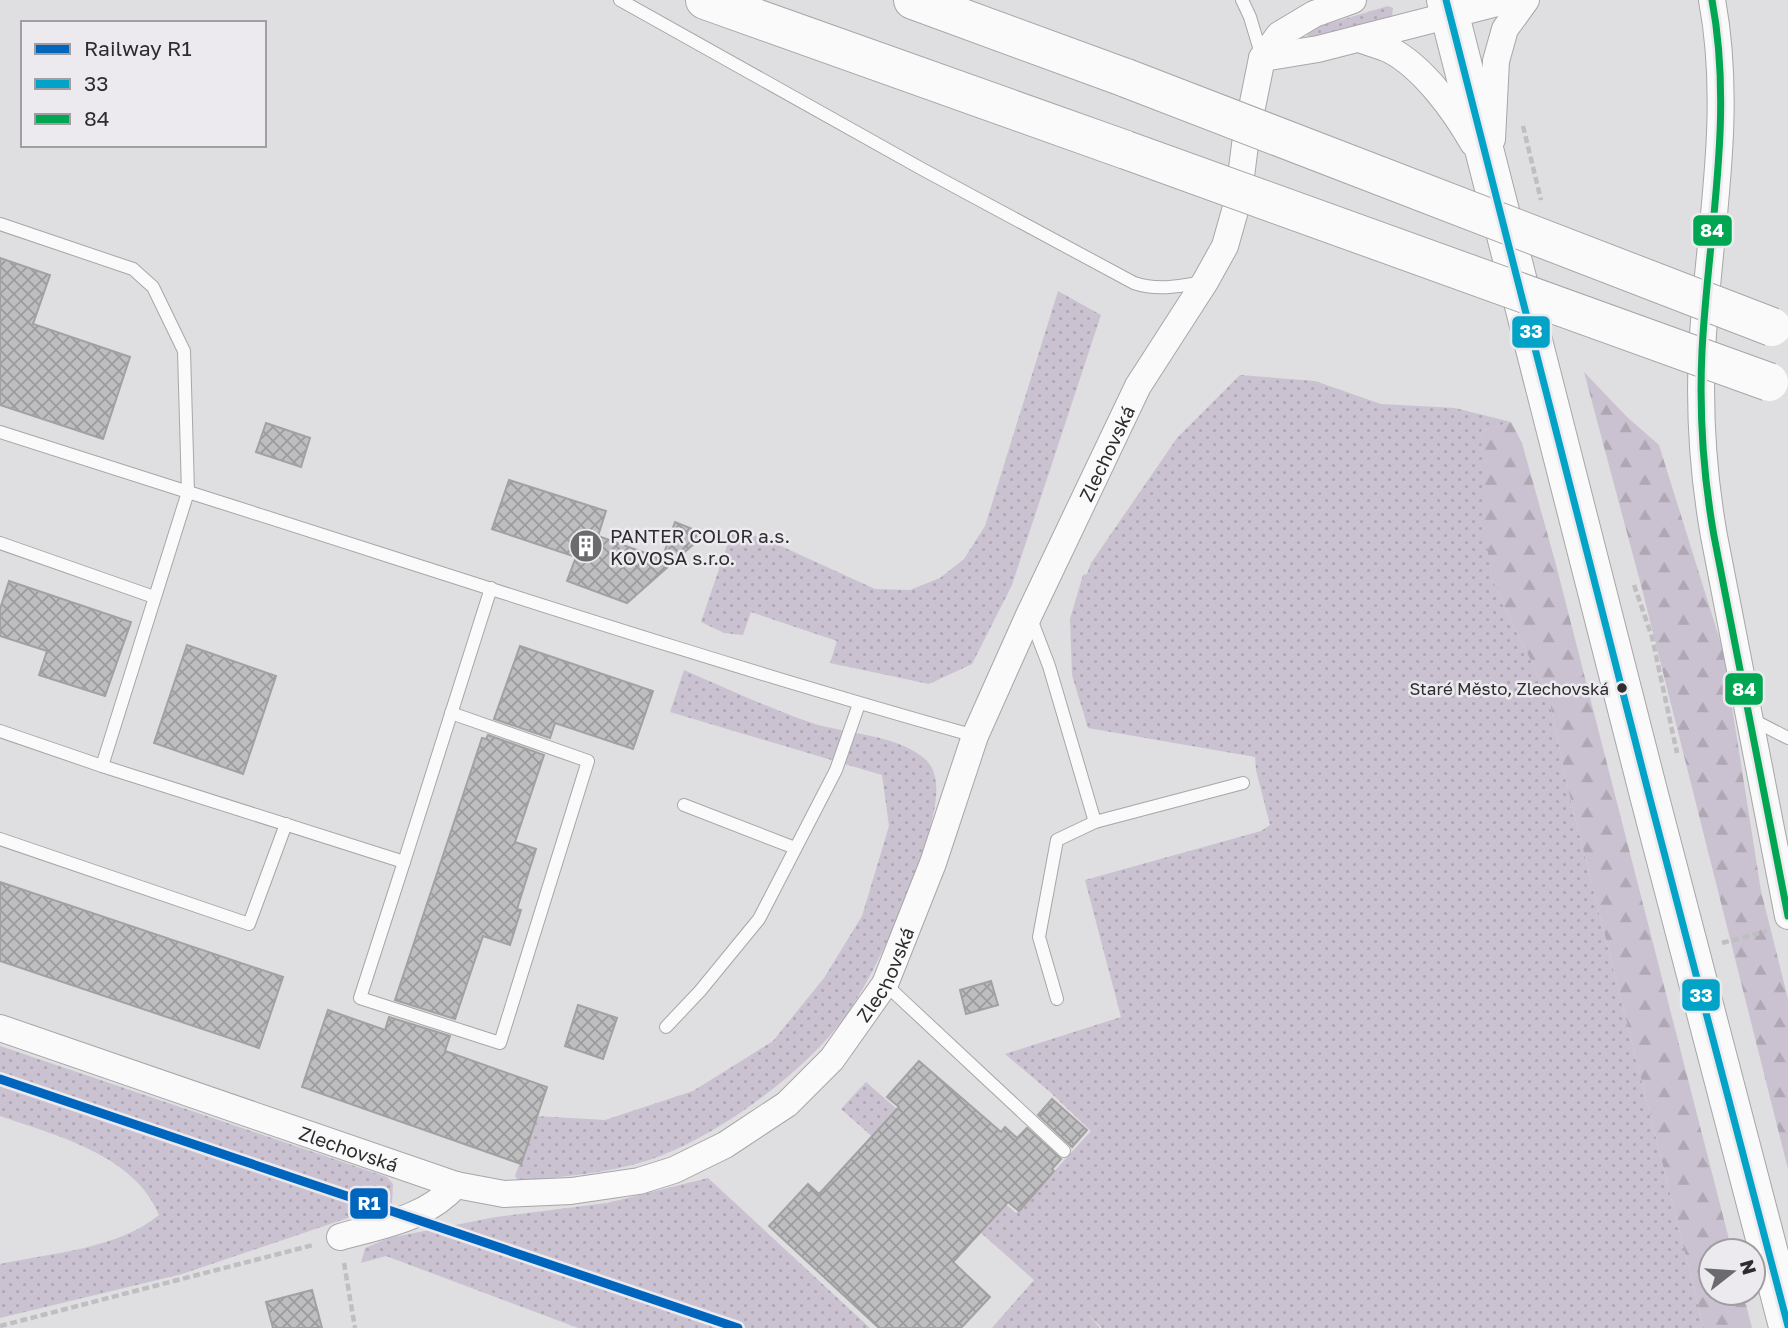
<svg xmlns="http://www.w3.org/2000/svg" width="1788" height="1328" font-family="'Golos Text',sans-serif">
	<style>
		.grass { fill: url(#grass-dots) }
		.forest { fill: url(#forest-firs) }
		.building { fill: url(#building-cross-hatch); stroke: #a2a1a2; stroke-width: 2 }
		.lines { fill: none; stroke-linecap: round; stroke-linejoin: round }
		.lane-casing { stroke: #a7a6a8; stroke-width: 14 }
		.street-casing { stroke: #a7a6a8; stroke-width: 28 }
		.primary-casing { stroke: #a7a6a8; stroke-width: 40 }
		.highway-casing { stroke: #a7a6a8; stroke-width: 40 }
		.path { stroke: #bfbfc1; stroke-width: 4.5; stroke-dasharray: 7 3.5; stroke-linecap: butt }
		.lane { stroke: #fafafa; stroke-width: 12 }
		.street { stroke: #fafafa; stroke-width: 26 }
		.primary { stroke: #fafafa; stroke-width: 38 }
		.highway { stroke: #fafafa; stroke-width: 38 }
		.highway-bridge-casing { stroke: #a7a6a8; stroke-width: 40; stroke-linecap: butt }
		.highway-bridge { stroke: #fafafa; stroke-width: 38 }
		.bus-1-casing { stroke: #eceaee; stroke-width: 12 }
		.bus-2-casing { stroke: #eceaee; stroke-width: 12 }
		.bus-1 { stroke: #02a3c6; stroke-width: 7 }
		.bus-2 { stroke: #00a651; stroke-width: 7 }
		.rail-1-casing { stroke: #eceaee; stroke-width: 14 }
		.rail-1 { stroke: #0065bd; stroke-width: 9 }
		.bus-dot { fill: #2d2c2e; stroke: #eceaee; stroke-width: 2.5 }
		.labels { text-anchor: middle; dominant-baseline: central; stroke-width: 5; stroke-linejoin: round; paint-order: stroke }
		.bus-label { font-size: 17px; fill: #2d2c2e; stroke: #eceaee; text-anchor: end }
		.street-label { font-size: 19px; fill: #2d2c2e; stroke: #eceaee }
		.poi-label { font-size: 19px; fill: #2d2c2e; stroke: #eceaee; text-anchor: start }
		.line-badge { stroke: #eceaee; stroke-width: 2.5 }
		.badge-label { font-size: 19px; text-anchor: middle; font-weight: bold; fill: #fff }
	</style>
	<defs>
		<pattern id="grass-dots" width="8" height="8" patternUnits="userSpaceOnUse" patternTransform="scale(1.75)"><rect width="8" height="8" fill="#cbc2d1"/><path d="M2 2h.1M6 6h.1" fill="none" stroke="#afa7b4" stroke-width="1.8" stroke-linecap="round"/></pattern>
		<pattern id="forest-firs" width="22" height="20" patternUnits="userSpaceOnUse" patternTransform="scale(1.75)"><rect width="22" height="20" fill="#cbc2d1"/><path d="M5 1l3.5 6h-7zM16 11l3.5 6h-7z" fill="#afa7b4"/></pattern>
		<pattern id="building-cross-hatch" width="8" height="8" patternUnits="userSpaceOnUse" patternTransform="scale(1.75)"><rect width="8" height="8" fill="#bebdbf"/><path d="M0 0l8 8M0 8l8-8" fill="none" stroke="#9b9a9c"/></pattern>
	</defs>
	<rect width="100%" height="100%" fill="#dfdee0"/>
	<g class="grass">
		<polygon points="1388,6 1393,8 1392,17 1308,39 1307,30"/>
		<polygon points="1058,291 1101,315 1012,585 972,664 929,684 830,663 837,641 751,612 743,635 724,633 701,622 733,528 770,541 875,589 910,590 940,578 964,559 985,526"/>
		<polygon points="1240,375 1315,381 1381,404 1455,408 1511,422 1481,431 1491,577 1510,619 1548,694 1569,793 1704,1328 1102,1328 1088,1314 1100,1328 992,1328 1034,1280 841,1109 866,1082 1016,1213 1091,1131 1049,1091 1005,1054 1121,1017 1085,880 1261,831 1270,825 1256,770 1255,757 1088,728 1072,675 1070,619 1083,575 1087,574 1091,563 1177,438"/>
		<path d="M684 670C726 688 768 708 812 723 846 734 900 735 926 760 948 781 929 831 921 856 904 907 881 960 853 1005 815 1066 717 1138 649 1160 607 1174 562 1176 519 1182L515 1176 536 1116 605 1120 693 1091 773 1041 824 978 862 916 889 826 882 775 670 712Z"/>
		<path d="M0 1046 387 1177 393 1184 392 1203 182 1274 0 1318V1264C51 1253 118 1249 159 1215 135 1155 55 1135 0 1116Z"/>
		<polygon points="708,1178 870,1328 578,1328 386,1256 361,1263 365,1248 389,1238 496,1217 607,1203"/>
	</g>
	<g class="forest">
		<polygon points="1584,372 1627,417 1659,445 1723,650 1761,891 1788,999 1788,1169 1642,589"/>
		<polygon points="1511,422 1522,443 1555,561 1732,1251 1711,1251 1711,1293 1743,1293 1752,1328 1704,1328 1569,793 1548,694 1510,619 1491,577 1484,520 1481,431"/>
	</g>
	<g class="building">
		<polygon points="0,258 50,275 33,324 130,357 103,439 0,405"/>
		<polygon points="266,423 310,438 301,467 256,452"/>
		<polygon points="509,480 606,511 598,536 662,559 675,522 705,534 627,603 567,581 576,557 492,529"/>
		<polygon points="9,581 131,622 105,696 39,675 47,651 0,636 0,609"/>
		<polygon points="187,645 276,676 243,774 154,743"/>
		<polygon points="520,646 653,691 633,749 555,723 550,738 494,719"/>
		<polygon points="488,735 544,755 515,842 536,849 517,909 521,910 510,945 483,936 455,1019 395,1000 482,738 486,739"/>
		<polygon points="0,882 283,977 259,1048 0,961"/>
		<polygon points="991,981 998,1005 966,1014 960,990"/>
		<polygon points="578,1005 617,1018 603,1059 565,1046"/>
		<polygon points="328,1010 385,1030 389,1017 450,1036 445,1051 547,1087 521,1164 302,1087"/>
		<polygon points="919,1061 1001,1132 1005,1127 1017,1138 1027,1128 1061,1159 1052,1169 1054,1171 1019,1211 1008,1202 953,1262 990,1297 961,1328 879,1328 769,1226 808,1184 819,1194 899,1107 887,1097"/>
		<polygon points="1052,1099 1087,1130 1072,1147 1038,1115"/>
		<polygon points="312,1290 322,1328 273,1328 266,1302"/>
	</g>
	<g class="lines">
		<defs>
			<g id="lane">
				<path d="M620 0 922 169 1134 283C1158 291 1180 286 1204 282"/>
				<polyline points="1242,0 1250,17 1262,57"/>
				<polyline points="0,224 133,269 153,287 184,351 188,492 0,432"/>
				<polyline points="0,543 154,597"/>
				<path d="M491 588 404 862 102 766 188 492C450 575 710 662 975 736"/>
				<polyline points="1031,619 1049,666 1095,822 1243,783"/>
				<polyline points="1751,719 1788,738"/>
				<polyline points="0,731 102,766"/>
				<polyline points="684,805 795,848"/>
				<polyline points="0,839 249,924 286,824"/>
				<polyline points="404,862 360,998 500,1043 588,761 451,713"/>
				<polyline points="885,984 1064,1151"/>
				<polyline points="1057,999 1039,937 1057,840 1095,822"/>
				<polyline points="666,1027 700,991 759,919 836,770 859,704"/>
			</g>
			<g id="street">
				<path d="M1712 0C1734 117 1708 234 1702 351 1699 414 1703 474 1714 536L1788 916"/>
				<path d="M1359 39C1369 43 1380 45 1390 50 1423 67 1455 111 1473 143"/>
				<polyline points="1262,58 1318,49 1509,0"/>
				<polyline points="1492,139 1496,61 1505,29 1526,0"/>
				<path id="s1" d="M0 1028 456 1185 504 1194 571 1191 639 1181 674 1170 725 1145 787 1104 832 1059 885 984 933 863 975 736 1029 615 1138 386 1205 282 1225 246 1238 200 1246 137 1262 58 1279 35 1314 14 1353 0"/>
				<path d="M340 1237C382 1225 426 1219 456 1185"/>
			</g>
			<polyline id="primary" points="1446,0 1649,795 1788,1326"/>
			<g id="highway">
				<polyline points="705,0 1126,150"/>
				<polyline points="913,0 1126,78"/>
			</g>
		</defs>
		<use href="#lane" class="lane-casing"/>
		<use href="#street" class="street-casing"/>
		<use href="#primary" class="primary-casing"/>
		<use href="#highway" class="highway-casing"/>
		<g class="path">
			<polyline points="1523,126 1541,200"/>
			<polyline points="1634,585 1652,637 1677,753"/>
			<polyline points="1722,943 1767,931"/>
			<polyline points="344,1263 355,1328"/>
			<polyline points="0,1326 313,1245"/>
		</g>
		<use href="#lane" class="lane"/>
		<use href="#street" class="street"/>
		<use href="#primary" class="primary"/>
		<use href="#highway" class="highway"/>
		<defs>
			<g id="highway-bridge">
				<polyline points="1126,78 1772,327"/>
				<polyline points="1126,150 1769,382"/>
			</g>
		</defs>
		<use href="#highway-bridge" class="highway-bridge-casing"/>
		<use href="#highway-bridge" class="highway-bridge"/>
		<defs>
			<polyline id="bus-1" points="1446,0 1649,795 1788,1326"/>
			<path id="bus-2" d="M1712 0C1734 117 1708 234 1702 351 1699 414 1703 474 1714 536L1788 916"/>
		</defs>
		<use href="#bus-1" class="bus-1-casing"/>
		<use href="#bus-2" class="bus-2-casing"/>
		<use href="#bus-1" class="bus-1"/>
		<use href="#bus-2" class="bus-2"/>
		<defs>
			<polyline id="rail-1" points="0,1079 738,1328"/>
		</defs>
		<use href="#rail-1" class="rail-1-casing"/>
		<use href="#rail-1" class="rail-1"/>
	</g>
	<defs>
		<symbol id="building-disc" viewBox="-11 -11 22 22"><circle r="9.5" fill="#6b6a6c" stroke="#eceaee"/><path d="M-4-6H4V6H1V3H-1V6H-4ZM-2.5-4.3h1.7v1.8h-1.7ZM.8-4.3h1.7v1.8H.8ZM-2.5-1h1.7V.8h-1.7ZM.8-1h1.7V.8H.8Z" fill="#fff"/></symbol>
	</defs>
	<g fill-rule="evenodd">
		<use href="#building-disc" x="567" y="527" width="38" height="38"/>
	</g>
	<circle class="bus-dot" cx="1622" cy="688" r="6"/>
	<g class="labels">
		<g class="bus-label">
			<text x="1609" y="688">Staré Město, Zlechovská</text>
		</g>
		<g class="street-label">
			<text stroke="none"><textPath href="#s1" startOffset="1566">Zlechovská</textPath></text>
			<text stroke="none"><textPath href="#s1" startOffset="999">Zlechovská</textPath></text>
			<text stroke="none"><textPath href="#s1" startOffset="369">Zlechovská</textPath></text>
		</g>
		<g class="poi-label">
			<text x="610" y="535">PANTER COLOR a.s.<tspan x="610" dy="22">KOVOSA s.r.o.</tspan></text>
		</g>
	</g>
	<g class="line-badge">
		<rect x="1692" y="214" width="41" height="33" rx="7" fill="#00a651"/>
		<rect x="1511" y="315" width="40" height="34" rx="7" fill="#02a3c6"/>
		<rect x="1724" y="672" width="40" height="34" rx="7" fill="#00a651"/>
		<rect x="1681" y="978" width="40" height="34" rx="7" fill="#02a3c6"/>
		<rect x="349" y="1187" width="40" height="33" rx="7" fill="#0065bd"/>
	</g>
	<g class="badge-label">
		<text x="1712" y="237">84</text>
		<text x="1531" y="338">33</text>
		<text x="1744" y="696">84</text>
		<text x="1701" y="1002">33</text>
		<text x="369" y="1210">R1</text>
	</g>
	<rect x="21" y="21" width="245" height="126" fill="#eceaee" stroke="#a09ea1" stroke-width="2"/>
	<rect x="35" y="44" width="35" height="10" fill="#0065bd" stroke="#a09ea1" stroke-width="2"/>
	<text x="84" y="56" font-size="21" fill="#2d2c2e">Railway R1</text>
	<rect x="35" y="79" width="35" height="10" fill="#02a3c6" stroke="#a09ea1" stroke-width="2"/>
	<text x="84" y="91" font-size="21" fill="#2d2c2e">33</text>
	<rect x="35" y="114" width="35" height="10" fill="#00a651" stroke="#a09ea1" stroke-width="2"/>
	<text x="84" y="126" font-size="21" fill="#2d2c2e">84</text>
	<g transform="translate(1732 1272) rotate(73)"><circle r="33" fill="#eceaee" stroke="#a09ea1" stroke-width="2"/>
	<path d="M0-5L12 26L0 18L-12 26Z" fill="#6b6a6c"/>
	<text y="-10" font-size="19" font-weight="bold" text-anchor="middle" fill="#2d2c2e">N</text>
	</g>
</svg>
